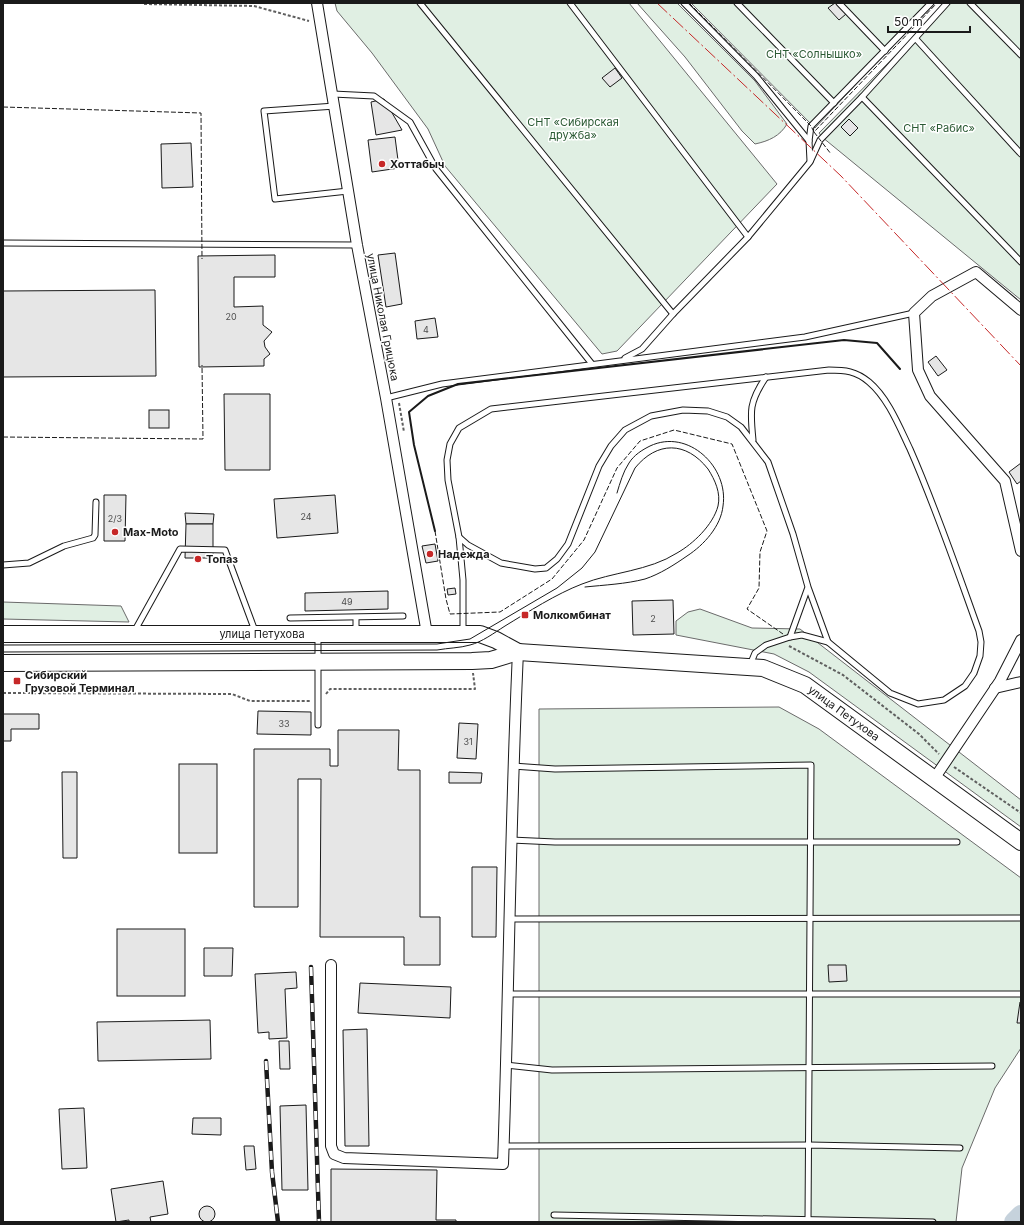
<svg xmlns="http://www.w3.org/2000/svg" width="1024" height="1225" font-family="Inter,sans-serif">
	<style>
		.green { fill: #e0efe3; stroke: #6a6a6a }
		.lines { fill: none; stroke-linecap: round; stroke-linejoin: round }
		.river { stroke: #c6d2dc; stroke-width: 20 }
		.building { fill: #e6e6e6; stroke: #1a1a1a }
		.service-casing { stroke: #1a1a1a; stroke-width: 7 }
		.minor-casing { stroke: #1a1a1a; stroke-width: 12 }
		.trunk-casing { stroke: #1a1a1a; stroke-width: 18 }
		.path { stroke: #5f5f5f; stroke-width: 2; stroke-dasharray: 3 2; stroke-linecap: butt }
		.service { stroke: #fff; stroke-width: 5 }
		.minor { stroke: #fff; stroke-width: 10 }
		.trunk { stroke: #fff; stroke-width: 16 }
		.tram { stroke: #1a1a1a; stroke-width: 1 }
		.rail-casing { stroke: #1a1a1a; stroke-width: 4.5 }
		.rail { stroke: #fff; stroke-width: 3; stroke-dasharray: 9; stroke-linecap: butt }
		.fence { stroke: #1a1a1a; stroke-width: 1; stroke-dasharray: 5 2; stroke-linecap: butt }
		.wall { stroke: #1a1a1a; stroke-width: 2 }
		.power { stroke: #c62828; stroke-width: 1; stroke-dasharray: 14 3 2 3; stroke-linecap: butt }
		.poi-dot { fill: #c62828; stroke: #fff; stroke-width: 1.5 }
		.labels { text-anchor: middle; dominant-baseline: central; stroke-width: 3; stroke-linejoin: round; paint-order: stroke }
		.number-label { font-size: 9px; fill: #4d4d4d }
		.park-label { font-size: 11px; fill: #2b5a34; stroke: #fff }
		.poi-label { font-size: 11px; font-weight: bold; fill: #1a1a1a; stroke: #fff; text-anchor: start }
		.street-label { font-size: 11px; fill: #1a1a1a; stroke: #fff }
	</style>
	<rect width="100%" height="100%" fill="#fff"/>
	<g class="green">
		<polygon points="335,3 629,3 777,184 617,351 602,354 445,166 428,129 372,53 337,11"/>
		<path d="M637 3H677L755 81 787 124C780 136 769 141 755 144L742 131 685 57Z"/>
		<polygon points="691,3 932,3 815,128"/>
		<polygon points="947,3 1021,3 1021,300 822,137 819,133"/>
		<polygon points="3,602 121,606 129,622 3,619"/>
		<polygon points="700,609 752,628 800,629 1021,800 1021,827 809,672 774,654 676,635 676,621 688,612"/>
		<polygon points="779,707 819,729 1021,878 1021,1048 995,1088 962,1168 956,1222 539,1222 539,709"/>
	</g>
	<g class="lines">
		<polyline class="river" points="1014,1222 1021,1215"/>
	</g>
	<g class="building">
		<polygon points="835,3 846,14 839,20 828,8"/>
		<polygon points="615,68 622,78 610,87 602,78"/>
		<polygon points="384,99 402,130 376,135 371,102"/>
		<polygon points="849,119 858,128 850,136 841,127"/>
		<polygon points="395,137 399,168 372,172 368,140"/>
		<polygon points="191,143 193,187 162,188 161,144"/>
		<polygon points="395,253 402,304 386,307 378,255"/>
		<polygon points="275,255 275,277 234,277 234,307 263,306 263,325 272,332 264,341 265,347 270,354 264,359 264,366 199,367 198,256"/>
		<polygon points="155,290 156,376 3,377 3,291"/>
		<polygon points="435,318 438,337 417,339 415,321"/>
		<polygon points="936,356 947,370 938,376 928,362"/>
		<polygon points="224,394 270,394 270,470 225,470"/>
		<rect x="149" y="410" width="20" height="18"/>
		<polygon points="1021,463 1021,481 1017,484 1009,472"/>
		<polygon points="104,495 126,495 125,541 104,541"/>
		<polygon points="335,495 338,533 277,538 274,499"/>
		<polygon points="185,513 214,514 213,524 186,524"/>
		<polygon points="186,524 213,524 213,558 185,558"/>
		<polygon points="435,544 438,561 426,563 422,546"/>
		<polygon points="455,588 456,594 448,595 447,589"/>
		<polygon points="388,591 388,609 305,611 305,593"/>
		<polygon points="673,600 674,634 633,635 632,601"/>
		<polygon points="258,711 311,712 311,735 257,734"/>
		<polygon points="3,714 39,714 39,729 11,729 11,741 3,741"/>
		<polygon points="459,723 478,724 476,759 457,758"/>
		<polygon points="338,730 399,730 398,770 420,770 420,917 440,917 440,965 404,965 404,937 320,937 321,779 298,779 298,907 254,907 254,749 330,749 330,766 338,766"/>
		<rect x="179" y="764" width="38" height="89"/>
		<polygon points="62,772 77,772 77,858 63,858"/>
		<polygon points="449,772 482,773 481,783 449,783"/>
		<polygon points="472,867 497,867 496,937 472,937"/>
		<rect x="117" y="929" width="68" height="67"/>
		<polygon points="204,948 233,948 232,976 204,976"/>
		<polygon points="828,965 846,965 847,981 829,982"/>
		<polygon points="296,972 297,988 285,989 287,1038 269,1039 269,1032 258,1033 255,974"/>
		<polygon points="360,983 451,987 450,1018 358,1013"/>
		<polygon points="1020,1002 1021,1002 1021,1023 1017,1023"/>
		<polygon points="210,1020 211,1059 98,1061 97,1022"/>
		<polygon points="367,1029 369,1146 345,1146 343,1030"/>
		<polygon points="279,1041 289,1041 290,1069 280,1069"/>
		<polygon points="306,1105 308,1190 282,1190 280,1106"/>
		<polygon points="84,1108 87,1168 62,1169 59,1109"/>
		<polygon points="193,1118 221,1118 221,1135 192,1134"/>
		<polygon points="244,1146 254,1146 256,1169 246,1170"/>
		<polygon points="331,1169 437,1170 436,1220 456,1220 456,1222 331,1222"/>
		<polygon points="163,1181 168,1214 150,1217 151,1222 129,1222 129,1220 116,1222 111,1189"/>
		<circle cx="207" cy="1214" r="8"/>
	</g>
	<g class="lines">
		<defs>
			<g id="service">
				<polyline points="420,3 673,314"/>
				<polyline points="570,3 748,237"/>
				<polyline points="684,3 756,76 809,141"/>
				<polyline points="737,3 834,103"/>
				<polyline points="839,3 885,51"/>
				<polyline points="970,3 1021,55"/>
				<polyline points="916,39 1021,154"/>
				<polyline points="333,94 374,96 410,122 436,169 592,364"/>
				<polyline points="862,97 1021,262"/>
				<polyline points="335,106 264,111 275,199 348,191"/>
				<polyline points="810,161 809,141 811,126 931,3"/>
				<polyline points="3,243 357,245"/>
				<polyline points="625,358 642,349 673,314 748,237 810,162 820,140 862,97 947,3"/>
				<polyline points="386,398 442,384 805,337 914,313"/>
				<path d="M753 440C750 411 749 402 766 377"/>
				<polyline points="459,537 463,580 463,631"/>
				<polyline points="3,565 29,563 64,546 93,538 95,535 96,502"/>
				<polyline points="290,618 403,616"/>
				<polyline points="356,618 356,633"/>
				<polyline points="134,632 180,549 225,550 255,631"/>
				<path d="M790 637 808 587 793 534 768 462 741 427 727 417 708 411 683 410 651 416 625 430 611 446 599 466 568 544 557 559 546 568 535 569 501 563 468 545 459 537 448 480 447 460 450 444 459 428 491 409 829 370C845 370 856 371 869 382 888 398 899 426 910 449 936 508 957 570 979 631L981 642 980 656 974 673 965 686 944 700 918 704 890 693 828 642 808 587"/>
				<polyline points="750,665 755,653 766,645 790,637 802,635 828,642"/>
				<polyline points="318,725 318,635"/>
				<polyline points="513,766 555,769 811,765 808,1222"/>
				<polyline points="511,840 555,842 957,842"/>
				<polyline points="510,919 1021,918"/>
				<polyline points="508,994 1021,994"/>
				<polyline points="506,1065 552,1070 992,1066"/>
				<polyline points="504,1146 809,1145 960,1148"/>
				<polyline points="554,1215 933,1222"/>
			</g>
			<g id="minor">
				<polyline points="317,3 357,245 386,398 427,634"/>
				<polyline points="1021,310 976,272 932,296 914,313 918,370 930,396 1005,481 1021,551"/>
				<polyline points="995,688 1021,682"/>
				<polyline points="934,779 1000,681 1021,640"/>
				<path d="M331 965V1146L334 1154 344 1158 503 1164C509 994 510 823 518 652"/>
			</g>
			<g id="trunk">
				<polyline points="3,634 480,634 496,640 518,652"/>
				<polyline points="3,663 472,661 491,660 518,652 763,668 805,685 1021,842"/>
			</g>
		</defs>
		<use href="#service" class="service-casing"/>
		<use href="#minor" class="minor-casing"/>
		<use href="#trunk" class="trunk-casing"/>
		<g class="path">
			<polyline points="144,4 254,6 309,21"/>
			<polyline points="399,403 404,432"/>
			<polyline points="789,646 843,675 919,734 939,754"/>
			<polyline points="3,693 232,694 250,701 310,701"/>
			<polyline points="326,694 330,689 475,689 473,673"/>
			<polyline points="954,767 1021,813"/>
		</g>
		<use href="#service" class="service"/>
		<use href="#minor" class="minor"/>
		<use href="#trunk" class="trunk"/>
		<g class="tram">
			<path d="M585 587C604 585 626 584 645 579 660 574 674 565 687 556 704 545 721 526 723 506 729 467 688 428 650 446 642 450 634 455 629 463 623 472 620 483 617 493"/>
			<path d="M3 645 437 644 470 639 557 588 582 568 595 552 635 468C657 441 686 441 708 469 715 480 721 493 718 506 713 525 693 544 677 553 649 571 612 572 582 584 556 594 528 612 505 626 494 633 482 642 470 645 460 648 448 648 437 650L3 652"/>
		</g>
		<defs>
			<g id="rail">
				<polyline points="311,967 319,1222"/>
				<polyline points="266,1061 272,1172 278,1222"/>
			</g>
		</defs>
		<use href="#rail" class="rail-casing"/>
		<use href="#rail" class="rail"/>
		<g class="fence">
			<polyline points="689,3 811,126 814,132 937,3"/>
			<polyline points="3,107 201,113 202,259"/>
			<polyline points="814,132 831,154"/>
			<polyline points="3,437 203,439 202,365"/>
			<polyline points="435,531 446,599 450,614 500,612 552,579 584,540 617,468 640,441 674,430 732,444 767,531 760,552 759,588 747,609 783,634"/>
		</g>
		<polyline class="wall" points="435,531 414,445 409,412 428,396 458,384 844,340 877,343 900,369"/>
		<polyline class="power" points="657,3 841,176 1021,366"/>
	</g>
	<g class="poi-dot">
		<circle cx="382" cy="164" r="4"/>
		<circle cx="115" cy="532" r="4"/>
		<circle cx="430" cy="554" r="4"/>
		<circle cx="198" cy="559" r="4"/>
		<rect x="521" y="611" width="8" height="8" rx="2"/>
		<rect x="13" y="677" width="8" height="8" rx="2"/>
	</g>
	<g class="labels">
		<g class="number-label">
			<text x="231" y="316">20</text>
			<text x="426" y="329">4</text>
			<text x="306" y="516">24</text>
			<text x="115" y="518">2/3</text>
			<text x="347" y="601">49</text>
			<text x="653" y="618">2</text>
			<text x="284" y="723">33</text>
			<text x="468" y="741">31</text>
		</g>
		<g class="park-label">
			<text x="814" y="54">СНТ «Солнышко»</text>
			<text x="573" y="122">СНТ «Сибирская<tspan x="573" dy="13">дружба»</tspan></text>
			<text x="939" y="128">СНТ «Рабис»</text>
		</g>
		<g class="poi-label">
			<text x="390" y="164">Хоттабыч</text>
			<text x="123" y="532">Max-Moto</text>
			<text x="438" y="554">Надежда</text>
			<text x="206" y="559">Топаз</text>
			<text x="533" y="615">Молкомбинат</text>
			<text x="25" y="675">Сибирский<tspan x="25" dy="13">Грузовой Терминал</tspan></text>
		</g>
		<g class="street-label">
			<text transform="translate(383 317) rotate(79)">улица Николая Грицюка</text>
			<text x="262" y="634">улица Петухова</text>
			<text transform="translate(844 713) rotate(36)">улица Петухова</text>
		</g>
	</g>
	<rect width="1024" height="1225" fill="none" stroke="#1a1a1a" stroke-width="8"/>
	<path d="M888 26v6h82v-6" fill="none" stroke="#1a1a1a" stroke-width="2"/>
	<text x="894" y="26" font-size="12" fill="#1a1a1a" stroke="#ffffff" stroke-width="3" paint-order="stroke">50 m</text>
</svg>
